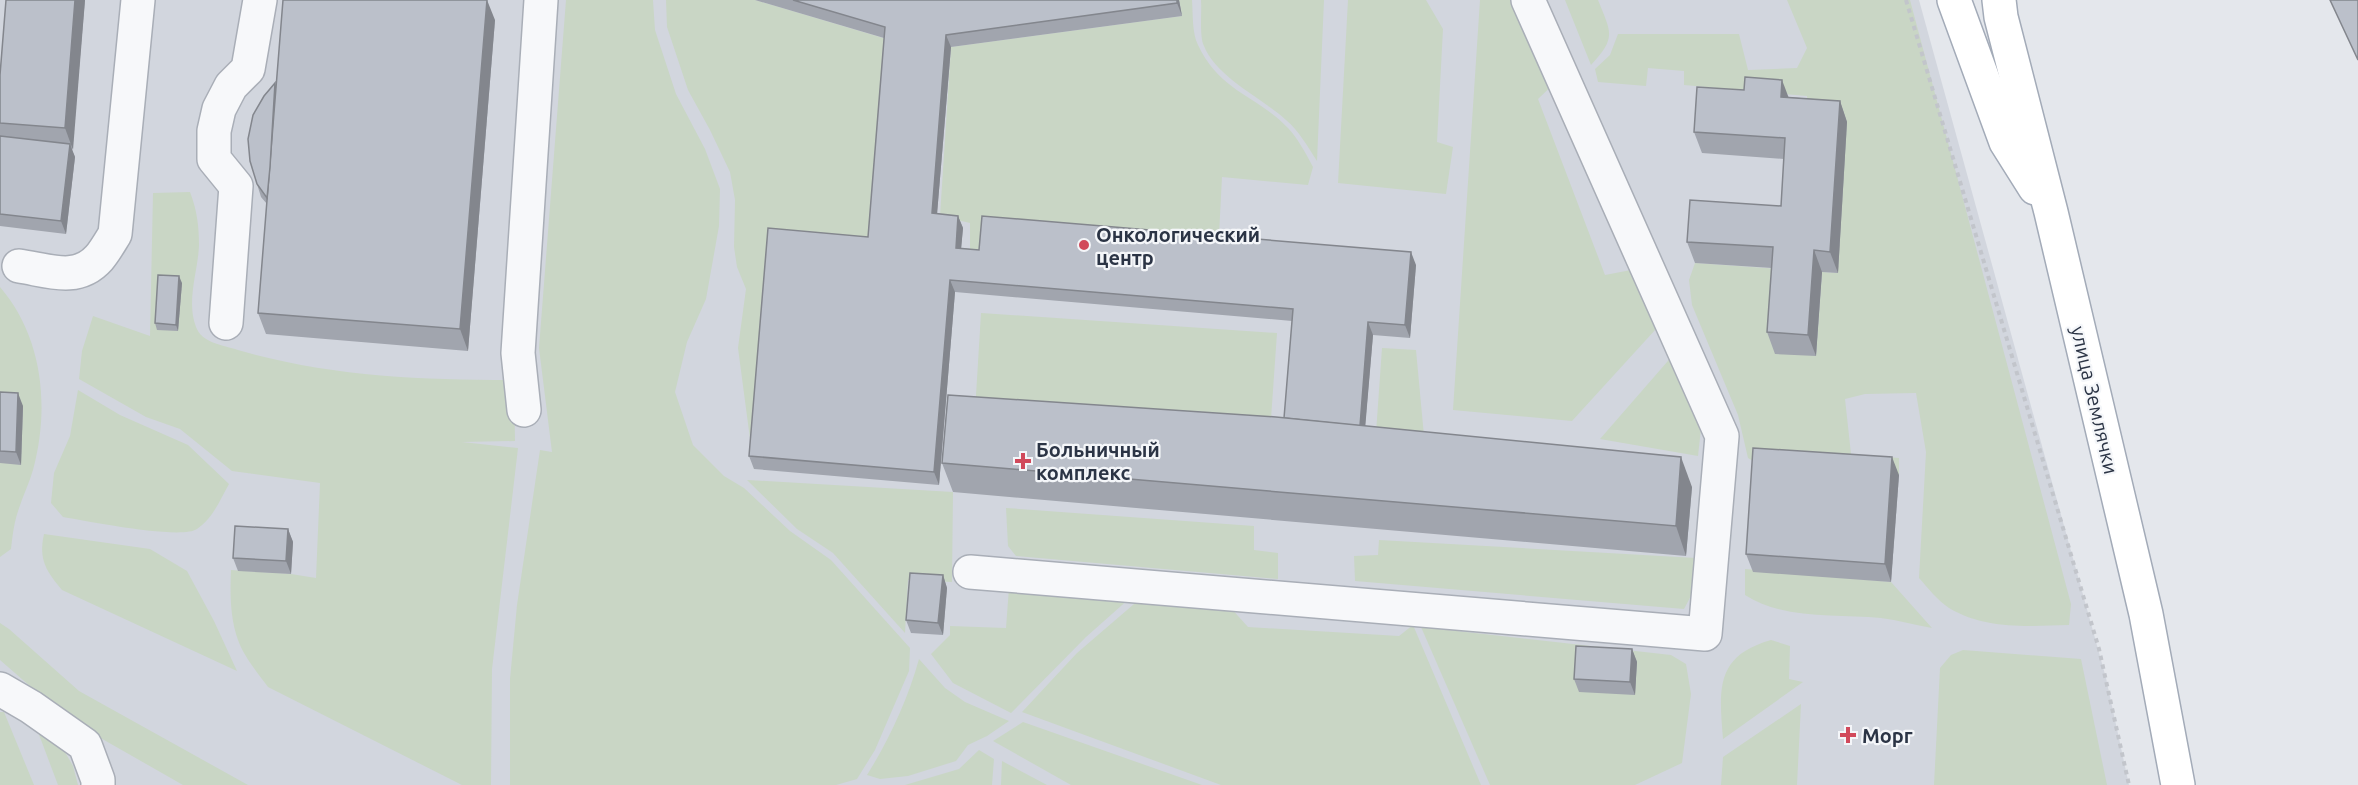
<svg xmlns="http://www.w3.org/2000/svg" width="2358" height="785" font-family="Ubuntu,sans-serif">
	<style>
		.built { fill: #d2d6de }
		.green { fill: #c9d6c5 }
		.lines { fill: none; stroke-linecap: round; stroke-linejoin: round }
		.minor-casing { stroke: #a9aeb7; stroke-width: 36 }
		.major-casing { stroke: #a3abb8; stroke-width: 36 }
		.path { stroke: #c2c5cb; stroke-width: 4; stroke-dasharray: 4.5 4.5; stroke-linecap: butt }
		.minor { stroke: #f7f8fa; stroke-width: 33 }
		.major { stroke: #fff; stroke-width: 33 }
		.wall { fill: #a1a5ae }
		.shaded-wall { fill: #83868d }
		.building { fill: #bbc0ca; stroke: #83868d; stroke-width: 1.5 }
		.poi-dot { fill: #d1495b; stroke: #f4f6f9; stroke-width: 2 }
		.labels { text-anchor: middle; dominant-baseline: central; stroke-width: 4.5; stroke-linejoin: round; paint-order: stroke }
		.poi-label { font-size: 20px; font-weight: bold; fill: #2b3445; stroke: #f4f6f9; text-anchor: start }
		.street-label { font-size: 20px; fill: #2b3445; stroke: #f4f6f9 }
	</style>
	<rect width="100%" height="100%" fill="#e4e7ec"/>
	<polygon class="built" points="0,0 1919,0 2106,678 2129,785 0,785"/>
	<g class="green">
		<polygon points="566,0 653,0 655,30 676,94 705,149 720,189 719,226 706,299 687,342 675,392 693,445 724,476 744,488 790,531 831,560 910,648 909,671 875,750 857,779 836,785 510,785 510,679 517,605 540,450 552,452 539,348"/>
		<polygon points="666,0 755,0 890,40 872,249 754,469 738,348 746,289 737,267 734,247 735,200 730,172 710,130 688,90 667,27"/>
		<path d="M1179 0H1192C1193 14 1192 33 1198 45 1220 92 1258 96 1288 128 1299 140 1306 154 1313 167L1308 185 1222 177 1219 235 986 219 985 253 970 251V223L940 216 951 47 1182 16Z"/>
		<path d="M1201 0H1324L1317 161C1308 147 1299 131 1286 120 1262 98 1216 77 1204 46 1199 36 1202 12 1201 0Z"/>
		<polygon points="1348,0 1426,0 1443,29 1437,142 1453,147 1446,194 1338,183"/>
		<polygon points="1480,0 1529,0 1563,75 1538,99 1605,275 1631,270 1656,329 1572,421 1453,410"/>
		<path d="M1565 0H1598C1611 33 1617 37 1591 65Z"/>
		<path d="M1787 0H1910L2071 604 2069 625C2027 626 1986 630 1949 608 1938 601 1928 588 1919 578L1926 452 1916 393 1865 394 1845 399 1851 454 1899 458V475L1760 465 1748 458 1738 415 1692 305 1689 280 1695 263 1781 269 1816 356 1822 272 1838 273 1807 120V96L1684 85V71L1648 68 1646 86 1598 82 1595 69 1610 55 1618 34H1739L1748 70 1797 68 1807 48Z"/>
		<path d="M190 192C197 210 199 226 199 245 198 272 186 301 196 327 202 343 223 345 238 350 328 376 420 380 514 380L515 441 462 442 518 448 492 669 491 785H462L268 687C258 673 244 657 238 640 230 618 230 593 231 570L291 574 316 578 320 483 232 471 180 429 146 417 79 379 82 351 93 316 150 336 153 193Z"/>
		<path d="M0 287C43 337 50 407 33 470 28 487 19 504 15 522 13 531 12 540 11 549L0 557Z"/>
		<polygon points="981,313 1277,333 1270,433 975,412"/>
		<polygon points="1382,348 1416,350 1424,436 1376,433"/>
		<polygon points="1674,354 1702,420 1698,456 1600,439"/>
		<path d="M78 390 120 415 188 445 229 484C220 500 213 518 197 529 181 540 87 521 63 517L51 503 54 473 70 436Z"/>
		<polygon points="747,480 953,492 952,582 908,580 905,633 833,553 797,529"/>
		<polygon points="1006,508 1254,526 1254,550 1278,553 1278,579 1016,556 1008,546"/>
		<path d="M44 534 150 549 187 571 214 621 237 671 62 590C47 572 38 560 44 534Z"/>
		<polygon points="1379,540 1696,558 1698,583 1684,609 1355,581 1354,556 1378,555"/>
		<path d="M1745 569 1891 582 1932 628C1915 625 1898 620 1881 618 1836 614 1784 620 1745 595Z"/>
		<polygon points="1009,588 1130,598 1086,637 1011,713 953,683 931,654 950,635 950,626 1006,628"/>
		<polygon points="1141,598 1229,606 1248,627 1399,636 1413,625 1481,785 1221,785 1022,712 1077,653"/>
		<polygon points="0,623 9,629 79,691 248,785 183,785 69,720 0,660"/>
		<polygon points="1421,627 1671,655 1686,664 1691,694 1682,763 1635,785 1490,785"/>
		<path d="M1771 640 1790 646 1789 679 1803 682 1723 739C1719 689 1715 656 1771 640Z"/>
		<polygon points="1963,650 2081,659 2107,785 1934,785 1940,668 1951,655"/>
		<path d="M919 659 945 688 965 702 1009 721 987 736 968 745 956 761 908 776 880 779 867 775C889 740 908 699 919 659Z"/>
		<polygon points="1801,704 1797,785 1721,785 1723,757"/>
		<polygon points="0,712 4,712 34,785 0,785"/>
		<polygon points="1023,722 1202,785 1071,785 993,741"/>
		<polygon points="35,724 58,740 73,766 78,785 58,785"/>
		<polygon points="979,750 994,759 992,785 905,785 959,769"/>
		<polygon points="1002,761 1047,785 1001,785"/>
	</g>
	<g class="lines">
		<defs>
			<g id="minor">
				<path d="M19 266C47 270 77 283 99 258 105 251 110 242 115 234L138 0"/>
				<polyline points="226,323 236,186 214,159 214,131 219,109 231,86 248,69 260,0"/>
				<polyline points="524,410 518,353 541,0"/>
				<polyline points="970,572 1705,634 1722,436 1528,0"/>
				<polyline points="0,689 31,707 85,745 98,780 98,785"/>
			</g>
			<g id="major">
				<polyline points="1954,0 2006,142 2035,188"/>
				<polyline points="1999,0 2001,17 2051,212 2146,614 2178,785"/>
			</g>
		</defs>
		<use href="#minor" class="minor-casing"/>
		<use href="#major" class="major-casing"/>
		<polyline class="path" points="1906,0 2099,649 2129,785"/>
		<use href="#minor" class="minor"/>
		<use href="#major" class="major"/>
	</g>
	<g class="wall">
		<polygon points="6,0 85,0 72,150 75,157 66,234 0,226 0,75"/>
		<polygon points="755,0 1179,0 1182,16 951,47 937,214 958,216 963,228 961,248 979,250 1416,265 1410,338 1373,335 1365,426 1692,487 1686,556 953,492 942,463 1284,418 1292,321 955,292 939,485 754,469 749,456 868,237 884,38"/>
		<polygon points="495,20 468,351 266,334 258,313 267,204 261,197 257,184 276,87"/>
		<polygon points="1744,90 1788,97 1840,101 1847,122 1838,273 1822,272 1816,356 1775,354 1767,332 1772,268 1695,263 1687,242 1781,206 1784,159 1702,153 1694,132"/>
		<polygon points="182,283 178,331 157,330 155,323"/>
		<polygon points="0,392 23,406 21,465 0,463"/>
		<polygon points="1899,475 1891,582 1753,572 1746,554"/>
		<polygon points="288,529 293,542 291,574 238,571 233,558"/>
		<polygon points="943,575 947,588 943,635 911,633 906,620"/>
		<polygon points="1632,649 1637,662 1635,695 1579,692 1574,679"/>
	</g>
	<g class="shaded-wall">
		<polygon points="75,0 85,0 73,150 65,128"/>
		<polygon points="487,0 495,20 468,351 460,329"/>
		<polygon points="1177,0 1179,0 1182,16 1177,3"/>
		<polygon points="946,35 951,47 936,226 932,213"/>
		<polygon points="1782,80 1790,101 1781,97"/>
		<polygon points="275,83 279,96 268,199"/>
		<polygon points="1840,101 1847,122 1838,273 1830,252"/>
		<polygon points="70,144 75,157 66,234 61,221"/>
		<polygon points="958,216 963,228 960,261 956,248"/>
		<polygon points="1814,250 1822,272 1816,356 1808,335"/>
		<polygon points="1411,252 1416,265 1410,338 1405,325"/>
		<polygon points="179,276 182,283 178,331 176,325"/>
		<polygon points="950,280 955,292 939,485 934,472"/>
		<polygon points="1368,322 1373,335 1363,453 1359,440"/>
		<polygon points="18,393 23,406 21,465 16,452"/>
		<polygon points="1681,457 1692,487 1686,556 1676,526"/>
		<polygon points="1892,457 1899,475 1891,582 1885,564"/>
		<polygon points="288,529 293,542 291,574 286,561"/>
		<polygon points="943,575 947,588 943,635 938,623"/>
		<polygon points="1632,649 1637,662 1635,695 1630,682"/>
	</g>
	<g class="building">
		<polygon points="6,0 75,0 65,128 0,123 0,75"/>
		<polygon points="283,0 487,0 460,329 258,313"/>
		<polygon points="793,0 1177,0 1177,3 946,35 932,213 958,216 956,248 979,250 982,216 1411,252 1405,325 1368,322 1360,426 1284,418 1293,309 950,280 934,472 749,456 768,228 868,237 885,27"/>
		<polygon points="2330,0 2358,0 2358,60"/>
		<polygon points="1745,77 1782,80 1781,97 1840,101 1830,252 1814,250 1808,335 1767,332 1773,247 1687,242 1690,200 1781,206 1785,138 1694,132 1697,87 1744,90"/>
		<polygon points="275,83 270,167 267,198 257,184 250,161 248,139 253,115 264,96"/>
		<polygon points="0,136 70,144 61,221 0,214"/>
		<polygon points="158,275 179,276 176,325 155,323"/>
		<polygon points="0,392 18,393 16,452 0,451"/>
		<polygon points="948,395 1276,417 1681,457 1676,526 942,463"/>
		<polygon points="1753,448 1892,457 1885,564 1746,554"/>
		<polygon points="235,526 288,529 286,561 233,558"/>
		<polygon points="910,573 943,575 938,623 906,620"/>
		<polygon points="1576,646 1632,649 1630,682 1574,679"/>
	</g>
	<g class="poi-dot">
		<circle cx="1084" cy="245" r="6"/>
		<path d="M1020 452h6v6h6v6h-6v6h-6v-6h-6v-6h6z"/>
		<path d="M1845 726h6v6h6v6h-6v6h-6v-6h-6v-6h6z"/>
	</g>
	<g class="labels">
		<g class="poi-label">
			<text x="1096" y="234">Онкологический<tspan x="1096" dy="23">центр</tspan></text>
			<text x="1036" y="449">Больничный<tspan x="1036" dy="23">комплекс</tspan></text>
			<text x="1862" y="735">Морг</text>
		</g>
		<g class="street-label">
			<text transform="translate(2095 400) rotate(77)">улица Землячки</text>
		</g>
	</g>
</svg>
